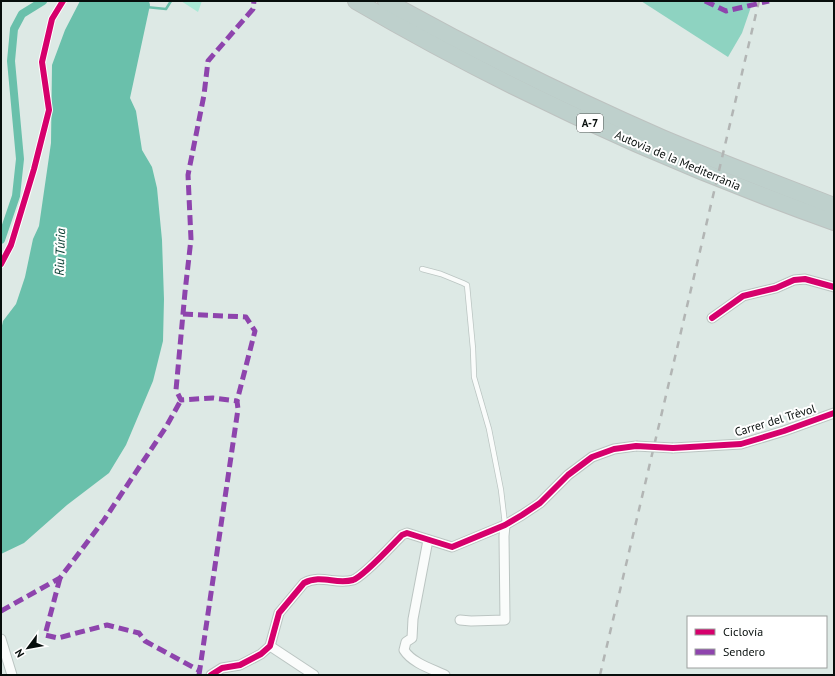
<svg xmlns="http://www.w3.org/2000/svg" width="835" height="676" font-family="'PT Sans',sans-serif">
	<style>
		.green { fill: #aaead7 }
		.forest { fill: #8ed3c1 }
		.water { fill: #6ac0ab }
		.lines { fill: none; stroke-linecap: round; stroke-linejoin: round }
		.stream { stroke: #6ac0ab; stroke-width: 2.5 }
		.canal { stroke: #6ac0ab; stroke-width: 8 }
		.lane-casing { stroke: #bbc5c2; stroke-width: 6 }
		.street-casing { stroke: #bbc5c2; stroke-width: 11 }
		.highway-casing { stroke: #bdc2c0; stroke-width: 18 }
		.lane { stroke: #fafcfb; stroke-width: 4.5 }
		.street { stroke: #fafcfb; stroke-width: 9 }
		.highway { stroke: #bed0cc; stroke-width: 16 }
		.rail { stroke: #b2b5b4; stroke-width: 2.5; stroke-dasharray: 7 7; stroke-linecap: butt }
		.street-bridge-casing { stroke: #bbc5c2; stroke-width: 11; stroke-linecap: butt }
		.street-bridge { stroke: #fafcfb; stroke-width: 9 }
		.quiet { stroke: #8e44ad; stroke-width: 5; stroke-dasharray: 10 5; stroke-linecap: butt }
		.cycleway-casing { stroke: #fff; stroke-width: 8 }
		.cycleway { stroke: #d6006c; stroke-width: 6 }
		.labels { text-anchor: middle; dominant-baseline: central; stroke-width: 4; stroke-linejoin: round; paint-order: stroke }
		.shield { fill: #fff; stroke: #515655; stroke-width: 1 }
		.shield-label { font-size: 11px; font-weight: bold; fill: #070e0c }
		.street-label { font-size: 12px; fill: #070e0c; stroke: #fff }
		.water-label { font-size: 13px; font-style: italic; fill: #043a2e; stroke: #fff }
	</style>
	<rect width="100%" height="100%" fill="#dde9e5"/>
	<polygon class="green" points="181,1 202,1 198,12"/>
	<polygon class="forest" points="641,1 753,1 742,33 728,57"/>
	<polygon class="water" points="80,1 149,1 150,5 130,98 136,111 142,150 152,167 157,188 162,240 164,299 163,341 153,381 126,445 109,473 67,505 24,543 1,554 1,330 3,321 16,304 25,277 33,239 39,226 51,143 52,65 65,30"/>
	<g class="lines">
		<polyline class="stream" points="146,7 166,9 171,1"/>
		<polyline class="canal" points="1,240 16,196 20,159 11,61 14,29 22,14 43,1"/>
		<defs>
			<polyline id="lane" points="422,269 441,274 463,283 467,285 473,349 474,377 489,429 501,490 505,524"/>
			<g id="street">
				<polyline points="712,318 743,296 776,288 794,280 805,279 834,287"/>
				<polyline points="673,448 741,444 784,431 834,413"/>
				<path d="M428 540 413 619 412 638 406 642 404 650C412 663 432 669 445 675"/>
				<polyline points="460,620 471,621 505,620 504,536 505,525"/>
				<polyline points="1,639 12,675"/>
				<polyline points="270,646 314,675"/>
				<path d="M211 675 222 668 240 665 261 654 270 646 279 613 304 583C321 574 336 585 353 580 364 576 392 545 402 535L407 533 452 547 505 525 522 515 540 503 568 475 592 457 614 449 636 446"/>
			</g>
			<g id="highway">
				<path d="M356 1C508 90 669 163 834 222"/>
				<path d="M386 1C476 51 568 97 662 138 719 162 777 184 834 206"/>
			</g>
		</defs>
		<use href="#lane" class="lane-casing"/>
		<use href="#street" class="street-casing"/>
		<use href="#highway" class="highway-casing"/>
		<use href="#lane" class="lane"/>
		<use href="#street" class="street"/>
		<use href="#highway" class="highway"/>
		<polyline class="rail" points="600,675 759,1"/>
		<defs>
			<polyline id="street-bridge" points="636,446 673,448"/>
		</defs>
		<use href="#street-bridge" class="street-bridge-casing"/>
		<use href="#street-bridge" class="street-bridge"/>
		<g class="quiet">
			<polyline points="705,1 726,11 769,1"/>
			<polyline points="183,314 246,317 255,331 237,401"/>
			<polyline points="60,578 45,635 58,638 107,625 139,633 145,641 200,671"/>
			<polyline points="1,611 60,578 104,520 166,427 181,400"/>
			<polyline points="199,675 238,409 237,401 213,398 181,400 176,390 185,292 191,239 188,175 204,95 208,61 253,9 254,1"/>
		</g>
		<defs>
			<g id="cycleway">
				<polyline points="1,264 11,245 34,169 49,110 42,62 52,19 63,1"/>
				<polyline points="712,318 743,296 776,288 794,280 805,279 834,287"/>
				<path d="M211 675 222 668 240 665 261 654 270 646 279 613 304 583C321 574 336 585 353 580 364 576 392 545 402 535L407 533 452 547 505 525 522 515 540 503 568 475 592 457 614 449 636 446 673 448 741 444 784 431 834 413"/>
			</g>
		</defs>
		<use href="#cycleway" class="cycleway-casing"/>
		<use href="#cycleway" class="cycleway"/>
	</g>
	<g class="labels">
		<rect class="shield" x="577" y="114" width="26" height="18" rx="3"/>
		<g class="shield-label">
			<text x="590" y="123">A-7</text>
		</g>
		<g class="street-label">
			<text transform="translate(678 160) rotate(23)">Autovia de la Mediterrània</text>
			<text transform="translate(775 420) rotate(-17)">Carrer del Trèvol</text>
		</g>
		<g class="water-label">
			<text transform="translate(60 252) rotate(-88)">Riu Túria</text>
		</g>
	</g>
	<rect width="835" height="676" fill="none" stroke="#070e0c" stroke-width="4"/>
	<rect x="687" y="616" width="140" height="52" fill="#ffffff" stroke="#9c9f9e"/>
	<rect x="695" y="629" width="20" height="6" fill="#d6006c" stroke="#9c9f9e"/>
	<text x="723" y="636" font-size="12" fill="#070e0c">Ciclovía</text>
	<rect x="695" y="649" width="20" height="6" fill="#8e44ad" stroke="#9c9f9e"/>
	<text x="723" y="656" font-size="12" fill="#070e0c">Sendero</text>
	<g transform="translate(28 648) rotate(238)" stroke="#ffffff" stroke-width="3" paint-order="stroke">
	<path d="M0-3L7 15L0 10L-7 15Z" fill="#070e0c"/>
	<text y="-6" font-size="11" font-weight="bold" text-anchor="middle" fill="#070e0c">N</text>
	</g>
</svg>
